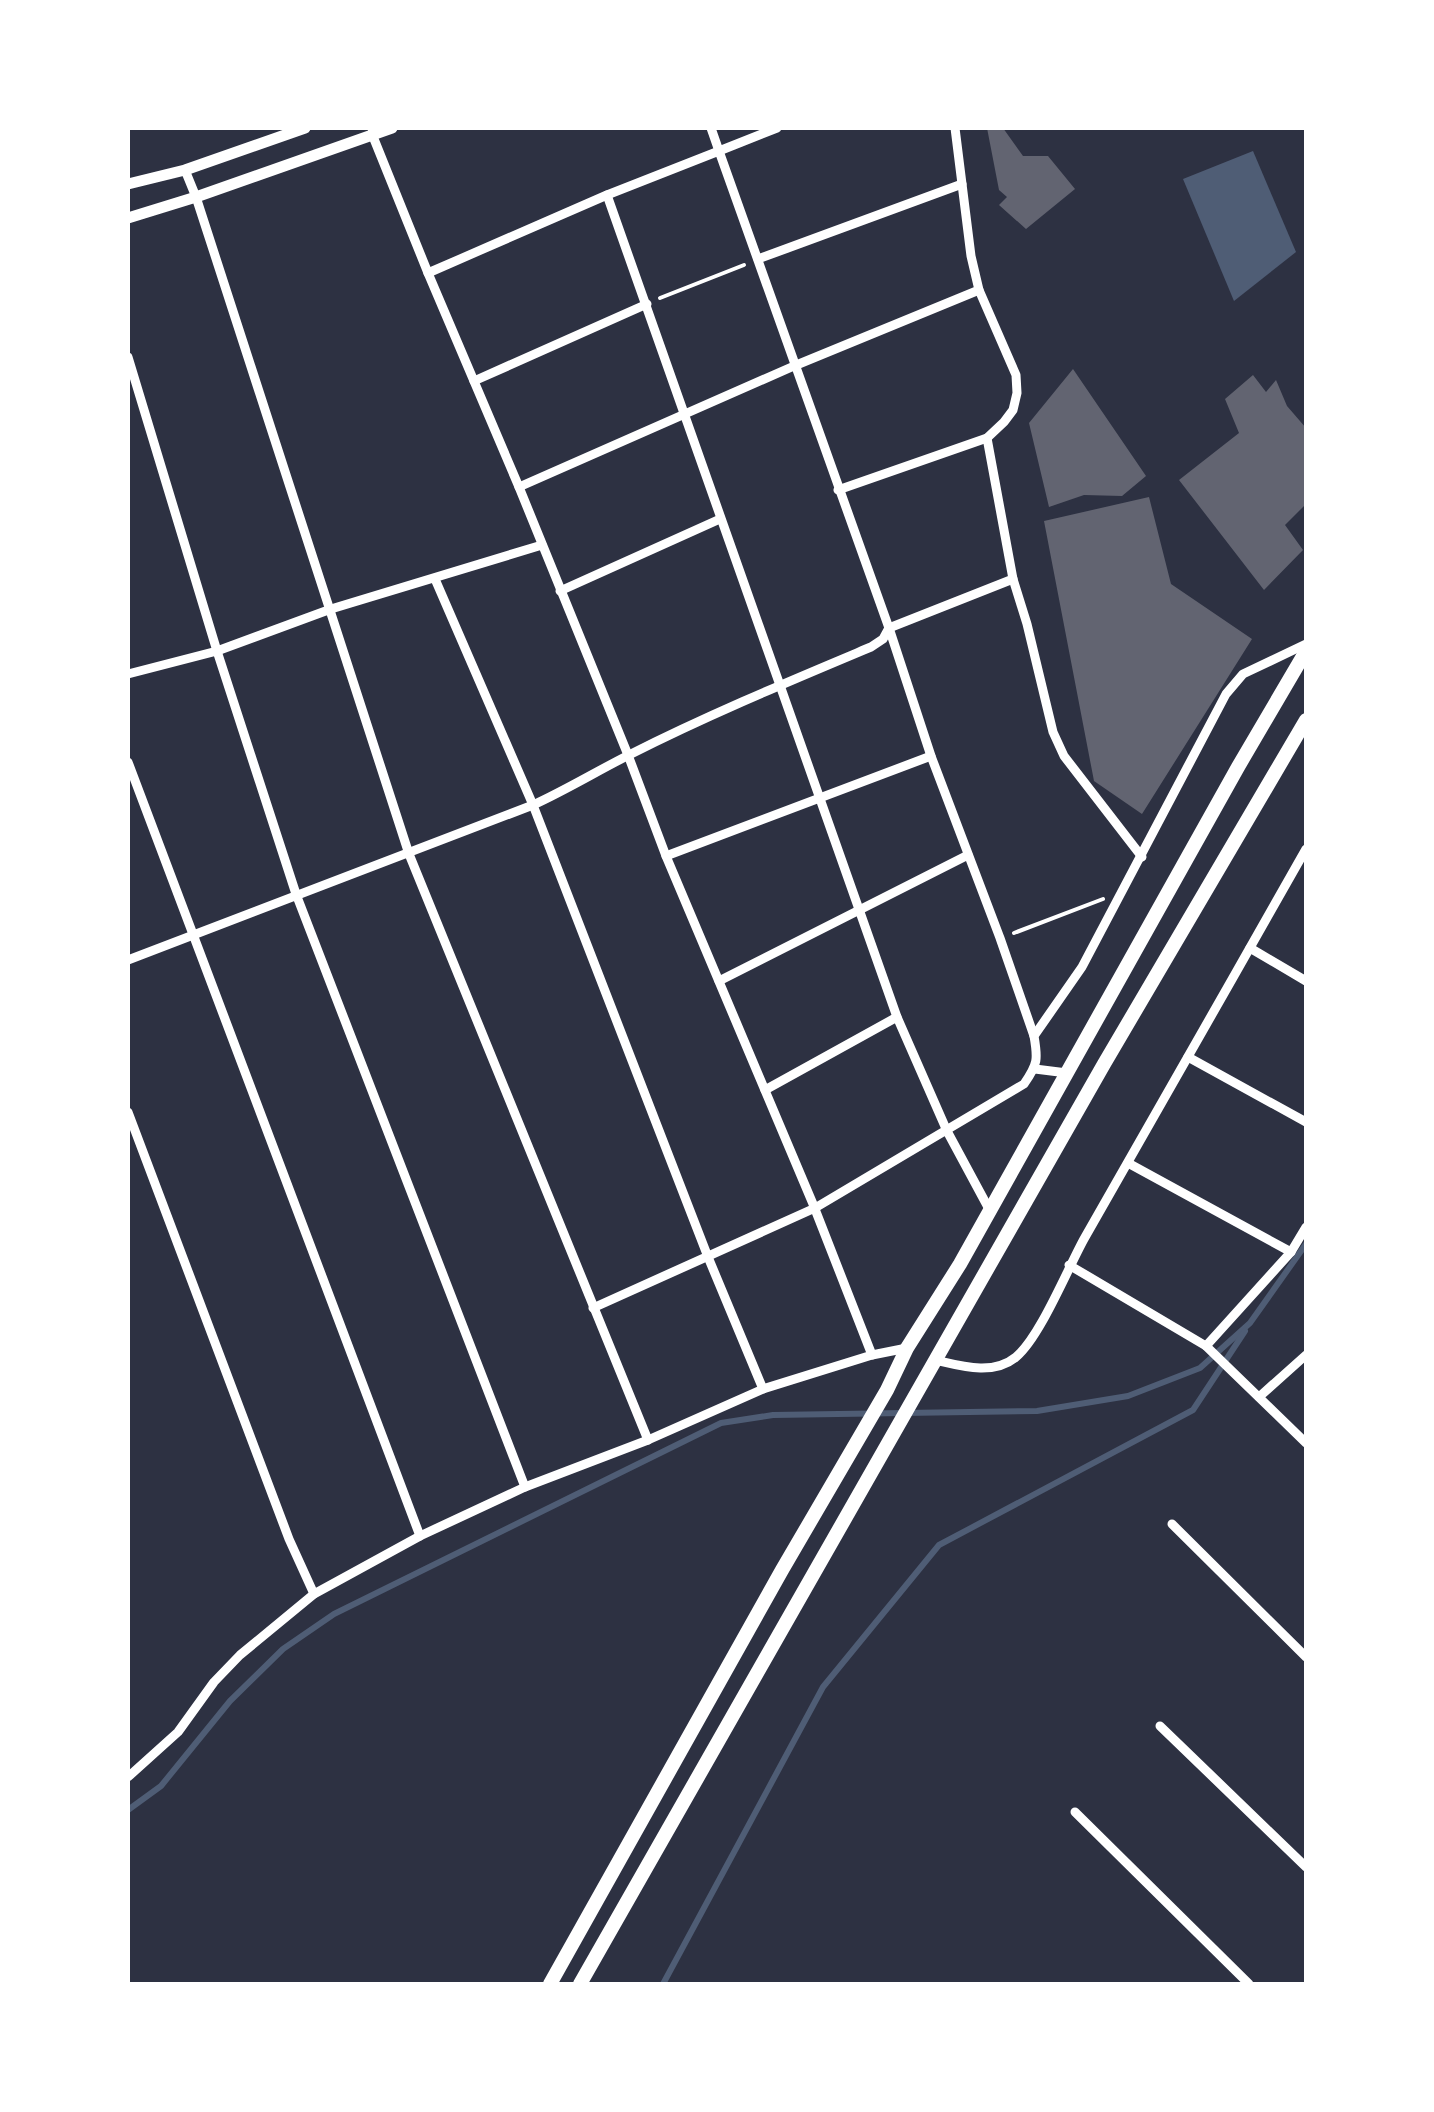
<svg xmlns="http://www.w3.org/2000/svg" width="1434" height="2112" font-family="'PT Sans Narrow',sans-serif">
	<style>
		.water { fill: #4f5d75 }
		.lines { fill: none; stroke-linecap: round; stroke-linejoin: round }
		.stream { stroke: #4f5d75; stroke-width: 6 }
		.building { fill: #626471 }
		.path { stroke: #fff; stroke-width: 4 }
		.minor { stroke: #fff; stroke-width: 9 }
		.secondary { stroke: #fff; stroke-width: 11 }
		.trunk { stroke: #fff; stroke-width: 14 }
	</style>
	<rect width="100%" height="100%" fill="#2d3142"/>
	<polygon class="water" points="1253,151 1296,252 1234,301 1183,179"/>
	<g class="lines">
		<g class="stream">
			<polyline points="128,1810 161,1786 230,1701 283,1649 334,1614 721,1423 773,1415 1037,1411 1128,1396 1200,1368 1250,1323 1306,1244"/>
			<polyline points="663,1984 823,1687 939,1545 1193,1410 1245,1331"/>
		</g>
	</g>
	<g class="building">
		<polygon points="987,128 1003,128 1023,156 1048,156 1075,189 1026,229 999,205 1007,197 999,190"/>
		<polygon points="1073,369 1146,476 1122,496 1084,495 1049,507 1029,423"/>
		<polygon points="1253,375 1266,392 1276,380 1287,406 1306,428 1306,504 1285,525 1303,550 1264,590 1179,480 1239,433 1225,399"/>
		<polygon points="1149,497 1171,584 1252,639 1142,814 1094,781 1044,521"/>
	</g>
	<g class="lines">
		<g class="path">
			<polyline points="660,298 744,265"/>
			<polyline points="1014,933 1103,899"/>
		</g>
		<g class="minor">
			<polyline points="373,128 372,134 428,273 607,195 719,151 889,628 931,756 1000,938 1034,1036"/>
			<polyline points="711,128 719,151 777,128"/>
			<polyline points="185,170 196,197 409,854 648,1440"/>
			<polyline points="607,195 897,1017 947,1131 989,1209"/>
			<polyline points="758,259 962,184"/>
			<polyline points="428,273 519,487 628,755 666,856 813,1204 872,1355"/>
			<polyline points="128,357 217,651 296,894 525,1487"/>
			<polyline points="474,381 647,304"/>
			<polyline points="987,438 1013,579 1027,624 1053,732 1064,756 1142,857"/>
			<polyline points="519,487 794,366 979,290"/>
			<polyline points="838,490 987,438 1004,422 1013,410 1017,393 1016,375 979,290 971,256 955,128"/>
			<polyline points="435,579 533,805 708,1257 763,1389"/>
			<polyline points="560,591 720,519"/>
			<polyline points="128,674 217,651 331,609 542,545"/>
			<polyline points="128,762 420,1536"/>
			<polyline points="666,856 931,756"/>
			<polyline points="1250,948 1306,981"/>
			<path d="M128 960 533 805C566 790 597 771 629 755 708 715 790 681 871 647L883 639 889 628 1013 579"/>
			<polyline points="719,981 968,855"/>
			<polyline points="1188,1057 1306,1122"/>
			<polyline points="1035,1069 1067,1073"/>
			<polyline points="765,1090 897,1017"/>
			<polyline points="128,1112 289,1539 314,1594"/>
			<polyline points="1128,1163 1291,1252"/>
			<polyline points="1069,1265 1206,1346 1291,1252 1306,1227"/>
			<path d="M593 1308 815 1208 1024 1084C1038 1064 1038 1059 1034 1036L1082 967 1226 694 1243 674 1306 644"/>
			<polyline points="1206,1346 1306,1443"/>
			<path d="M935 1360C961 1366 993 1376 1016 1357 1040 1337 1067 1270 1084 1239 1159 1109 1232 979 1306 849"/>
			<polyline points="1259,1397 1306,1355"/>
			<polyline points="1172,1524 1306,1657"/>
			<polyline points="1160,1726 1306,1867"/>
			<polyline points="128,1777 178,1732 214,1682 240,1655 314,1594 420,1536 525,1487 648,1440 763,1389 872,1355 907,1348"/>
			<polyline points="1075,1812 1249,1984"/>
		</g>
		<g class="secondary">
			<polyline points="128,184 185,170 305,128"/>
			<polyline points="128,218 196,197 392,128"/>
		</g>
		<g class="trunk">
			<polyline points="550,1984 782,1570 887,1390 907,1348 960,1264 1238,767 1306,651"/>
			<polyline points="580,1984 1104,1064 1306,720"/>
		</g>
	</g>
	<rect width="1434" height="2112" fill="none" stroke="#ffffff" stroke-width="260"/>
</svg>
